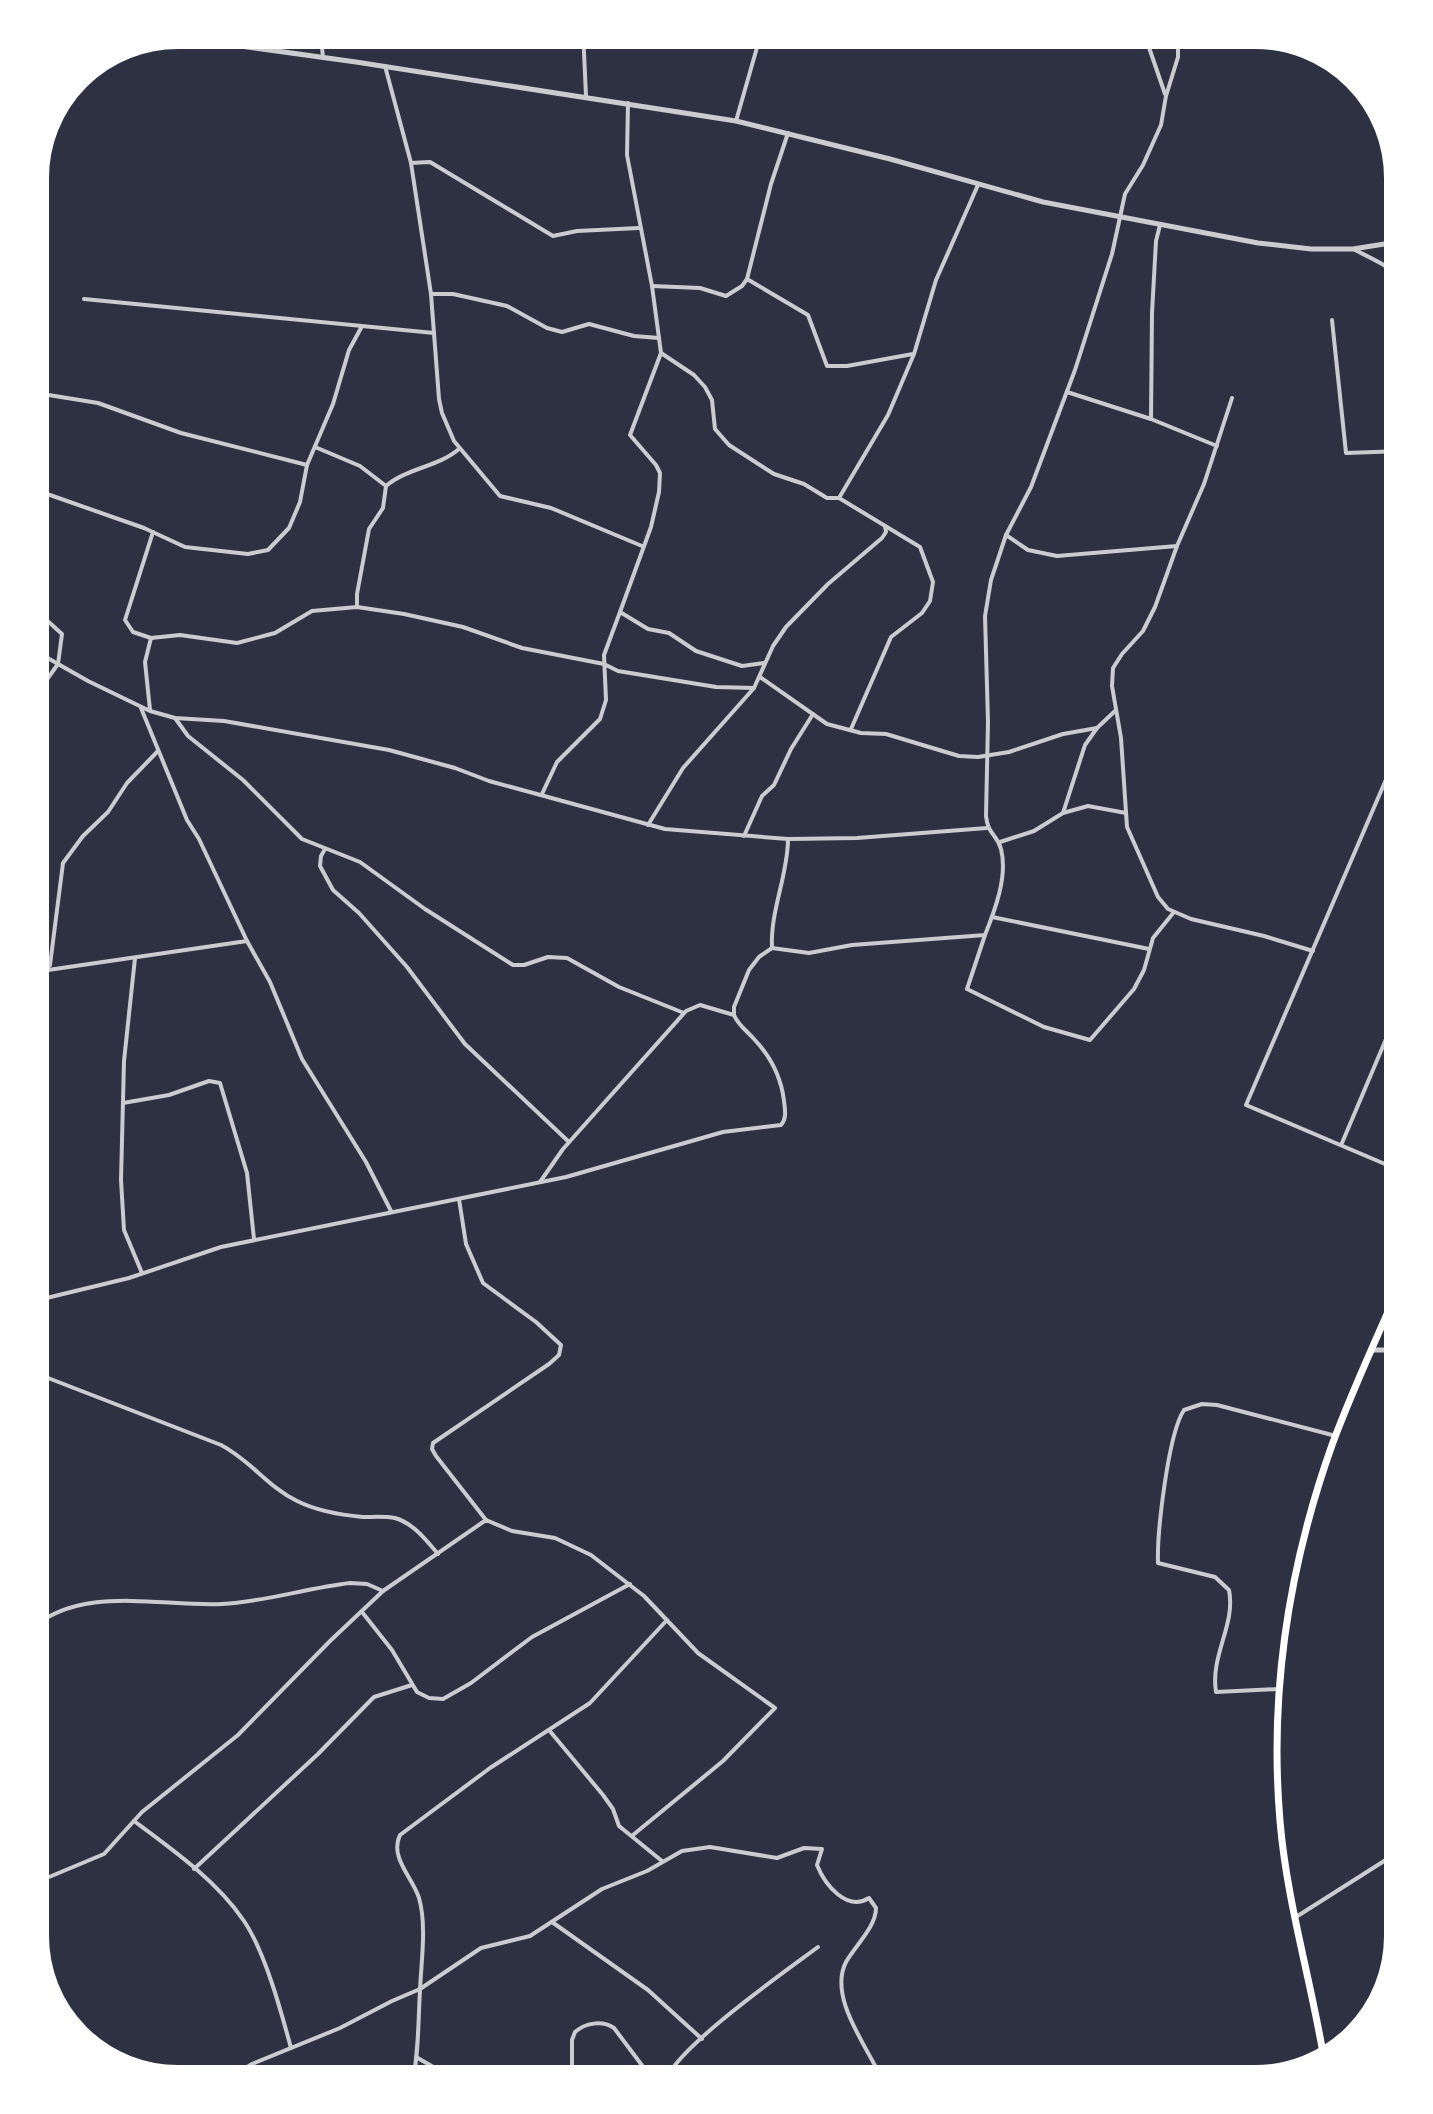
<svg xmlns="http://www.w3.org/2000/svg" width="1433" height="2114" font-family="Figtree,sans-serif">
	<style>
		.lines { fill: none; stroke-linecap: round; stroke-linejoin: round }
		.minor { stroke: #caccd0; stroke-width: 4 }
		.tertiary { stroke: #caccd0; stroke-width: 5 }
		.trunk { stroke: #fff; stroke-width: 7 }
		.rim { fill: none; stroke: #fff; stroke-width: 10 }
	</style>
	<rect width="100%" height="100%" fill="#2d3142"/>
	<g class="lines">
		<g class="minor">
			<polyline points="320,30 323,57"/>
			<polyline points="583,30 586,96"/>
			<polyline points="1143,30 1165,94"/>
			<polyline points="385,66 411,163 431,294 439,399 442,413 454,441 500,496 551,508 642,546"/>
			<polyline points="736,121 762,30"/>
			<polyline points="411,163 430,162 553,236 577,231 639,228"/>
			<path d="M1355 250C1401 273 1400 270 1403 322"/>
			<polyline points="747,279 808,315 827,366 847,366 913,354"/>
			<polyline points="652,286 700,288 726,296 742,286 747,279 771,184 788,133"/>
			<polyline points="431,294 453,294 507,306 547,328 562,332 589,324 634,336 659,338"/>
			<polyline points="84,299 434,333"/>
			<polyline points="1332,320 1346,453 1403,451"/>
			<polyline points="661,353 694,375 705,387 712,400 715,429 729,445 774,474 804,484 827,498 839,498 888,415 914,354 936,280 978,185"/>
			<polyline points="30,392 98,403 181,433 307,465"/>
			<polyline points="1067,392 1151,419 1217,446"/>
			<polyline points="1232,398 1204,484 1177,546 1155,607 1143,631 1122,654 1113,668 1112,686 1121,738 1127,827 1158,897 1168,909 1191,919 1264,936 1313,951"/>
			<polyline points="1151,419 1152,313 1156,241 1160,225"/>
			<polyline points="315,447 360,466 386,486 383,508 369,529 357,594 357,607"/>
			<path d="M386 486C407 468 438 467 459 449"/>
			<polyline points="30,488 144,528 185,547 248,554 268,550 289,528 300,502 307,465 333,404 349,350 361,328"/>
			<polyline points="839,498 920,547 933,582 930,601 922,613 891,637 851,729"/>
			<polyline points="153,532 125,620 133,632 151,638 180,635 237,643 275,633 312,611 357,607 404,614 463,627 522,648 604,664 618,671 716,687 754,688"/>
			<polyline points="1006,535 1028,550 1057,556 1177,546"/>
			<polyline points="620,612 651,527 659,492 660,473 656,465 630,435 661,353 652,286 627,155 628,103"/>
			<polyline points="30,648 88,681 150,711 175,718 224,721 389,750 455,768 489,781 665,829 788,839 857,838 987,828"/>
			<polyline points="760,677 827,724 861,733 886,734 959,756 978,757 1009,752 1063,734 1097,728 1115,711"/>
			<polyline points="141,708 187,820 199,839 247,941 270,982 302,1059 366,1162 391,1211"/>
			<polyline points="150,710 145,662 151,638"/>
			<polyline points="30,715 33,699 58,664 62,634 30,605"/>
			<polyline points="175,718 188,736 243,780 302,839 360,862 425,909 513,965 524,965 548,957 567,958 619,987 684,1013"/>
			<polyline points="542,794 557,762 600,719 606,700 604,655 620,612 648,629 669,633 696,651 742,666 764,663"/>
			<polyline points="1063,813 1088,806 1126,813"/>
			<polyline points="648,825 683,768 754,688 773,646 786,627 828,584 882,538 886,532 885,526"/>
			<polyline points="744,836 762,796 774,785 791,749 813,714"/>
			<polyline points="1000,842 1034,831 1063,813 1085,745 1097,728"/>
			<polyline points="325,849 321,856 320,866 333,890 359,913 407,967 465,1044 569,1142"/>
			<polyline points="992,917 1149,949"/>
			<polyline points="985,935 967,989 1044,1027 1090,1040 1134,989 1144,970 1153,938 1174,912"/>
			<path d="M772 948C770 912 787 878 788 841"/>
			<polyline points="135,958 124,1061 121,1180 124,1230 142,1273"/>
			<polyline points="48,970 247,941"/>
			<polyline points="30,972 44,971 50,965 63,863 83,836 108,812 127,783 158,751"/>
			<polyline points="123,1103 169,1095 209,1081 220,1083 247,1173 254,1239"/>
			<polyline points="1342,1143 1403,999"/>
			<polyline points="1403,1168 1392,1167 1246,1105 1403,740"/>
			<polyline points="540,1182 563,1149 686,1011 700,1005 734,1015"/>
			<polyline points="459,1199 466,1244 483,1283 536,1322 561,1345 559,1355 549,1364 433,1443 432,1449 436,1456 486,1520"/>
			<path d="M30 1302 129 1278 221 1247 566 1177 723 1132 781 1125C787 1118 785 1110 784 1101 781 1076 771 1057 754 1039 747 1031 738 1025 734 1015V1007L749 970 759 957 772 948 809 953 852 945 985 935C995 910 1008 876 1001 849 997 834 988 835 986 816L988 722 985 616 991 580 1006 535 1031 487 1075 370 1112 254 1125 194 1143 165 1161 125 1166 96 1178 57V30"/>
			<path d="M30 1371 221 1445C250 1460 268 1487 297 1501 317 1511 341 1515 363 1517 373 1517 385 1516 395 1518 413 1523 426 1540 438 1554"/>
			<polyline points="362,1612 392,1650 417,1692 429,1698 443,1699 471,1683 532,1637 630,1584"/>
			<path d="M30 1630C81 1584 160 1607 222 1604 264 1602 307 1588 350 1583L367 1584 383 1591"/>
			<path d="M1278 1689 1216 1692C1210 1655 1236 1625 1229 1590L1215 1577 1158 1563C1157 1533 1168 1434 1184 1410L1202 1404 1217 1405 1336 1436"/>
			<polyline points="549,1730 603,1795 613,1809 619,1826 662,1861"/>
			<path d="M134 1821C172 1849 217 1881 244 1921 265 1952 281 2011 291 2048"/>
			<polyline points="194,1869 318,1754 368,1703 374,1697 412,1685"/>
			<polyline points="30,1885 104,1854 142,1812 238,1735 330,1641 383,1591 486,1520 512,1531 555,1538 591,1555 644,1596 698,1653 775,1708 723,1761 633,1835"/>
			<polyline points="1296,1917 1403,1849"/>
			<polyline points="552,1922 648,1990 702,2039"/>
			<polyline points="416,2057 463,2084"/>
			<polyline points="1285,2076 1324,2054"/>
			<path d="M219 2084 252 2064 340 2028 392 2001 420 1989 481 1948 530 1936 602 1889 647 1871 682 1851 710 1847 777 1858 804 1848 822 1849 817 1865C825 1885 847 1912 869 1898L876 1908C876 1927 855 1946 846 1962 827 1999 871 2051 884 2084"/>
			<path d="M412 2084C419 2054 418 2021 420 1991 421 1962 427 1926 419 1898 413 1878 389 1857 400 1835L490 1768 590 1703 667 1620"/>
			<path d="M562 2084 572 2065V2040L575 2032C585 2023 602 2020 614 2028L656 2084"/>
			<path d="M665 2084C668 2053 790 1968 818 1947"/>
		</g>
		<g class="tertiary">
			<polyline points="141,37 226,44 356,62 736,121 890,159 1043,202 1258,243 1311,249 1353,249 1403,241"/>
			<polyline points="1372,1350 1403,1350"/>
		</g>
		<path class="trunk" d="M1325 2065C1312 1983 1287 1904 1280 1821 1269 1692 1289 1566 1332 1445 1353 1388 1379 1333 1403 1278"/>
	</g>
	<path d="M0 0H1433V2114H0ZM178 44H1255A134 134 0 0 1 1389 178V1936A134 134 0 0 1 1255 2070H178A134 134 0 0 1 44 1936V178A134 134 0 0 1 178 44Z" fill="#fff" fill-rule="evenodd"/>
	<path class="rim" d="M178 44H1255A134 134 0 0 1 1389 178V1936A134 134 0 0 1 1255 2070H178A134 134 0 0 1 44 1936V178A134 134 0 0 1 178 44Z"/>
</svg>
